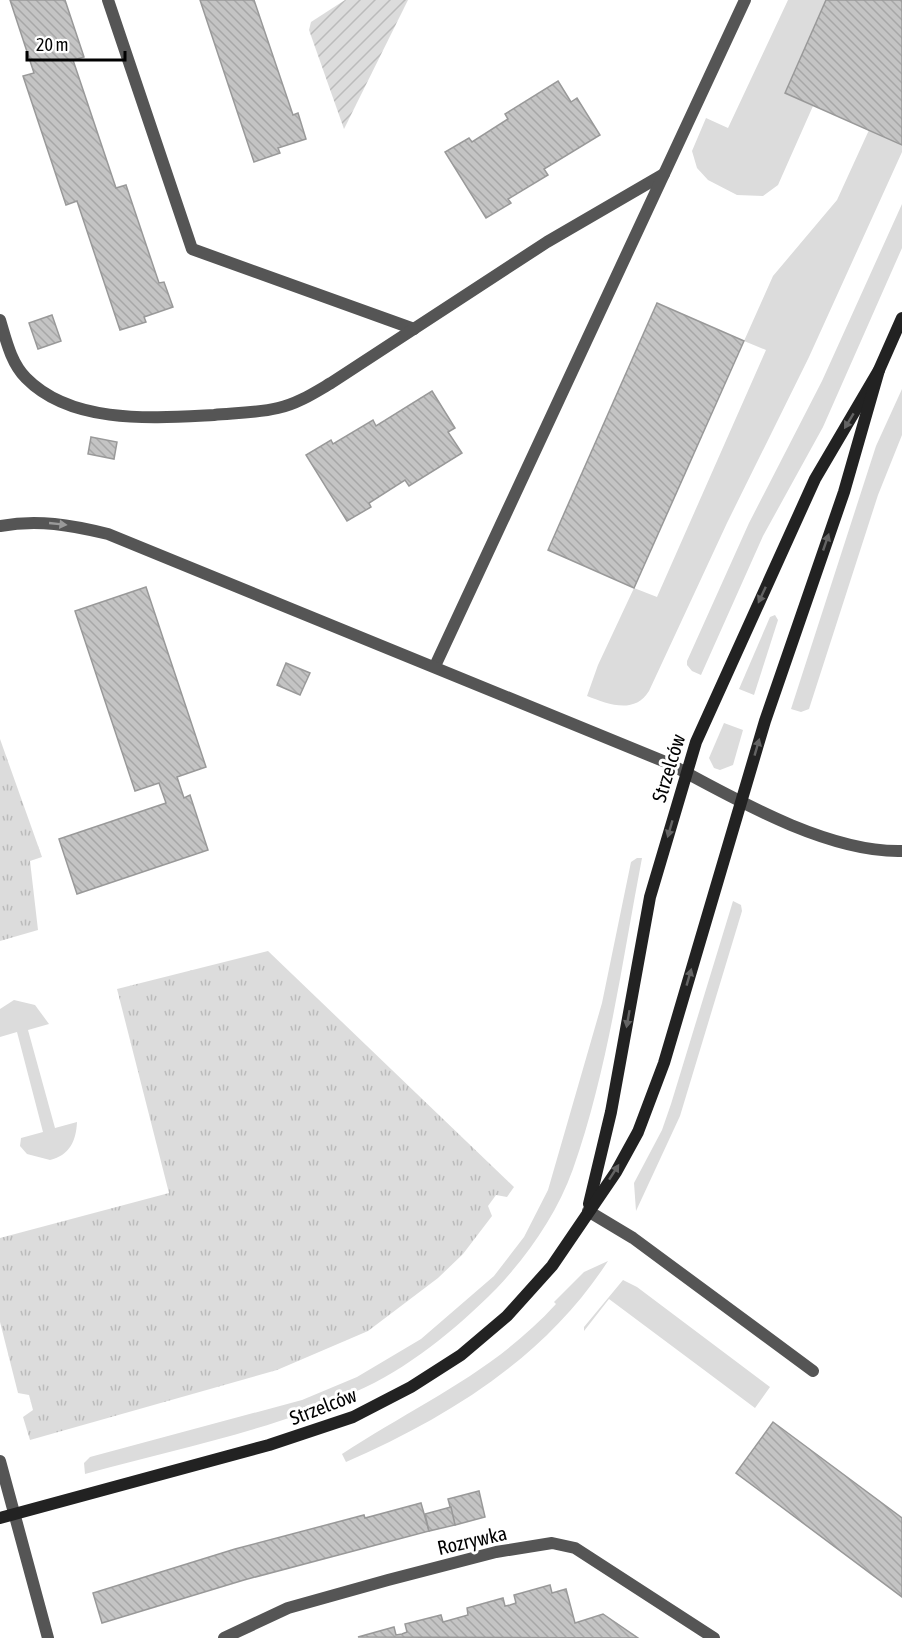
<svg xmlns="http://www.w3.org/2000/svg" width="902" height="1638" font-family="'Asap Condensed',sans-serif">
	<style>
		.grass { fill: #dcdcdc }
		.park { fill: url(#park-tufts) }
		.garden { fill: url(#garden-furrows) }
		.building { fill: url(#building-back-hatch); stroke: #999; stroke-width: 1.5 }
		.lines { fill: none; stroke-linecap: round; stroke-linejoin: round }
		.lane { stroke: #555; stroke-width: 12 }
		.street { stroke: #555; stroke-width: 12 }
		.secondary { stroke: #222; stroke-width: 12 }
		.oneway { fill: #646464 }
		.oneway2 { fill: #999 }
		.labels { text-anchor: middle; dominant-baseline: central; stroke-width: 6; stroke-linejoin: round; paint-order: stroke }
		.street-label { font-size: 20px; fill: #000; stroke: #fff }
	</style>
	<defs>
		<pattern id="park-tufts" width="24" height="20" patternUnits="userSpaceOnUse" patternTransform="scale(1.5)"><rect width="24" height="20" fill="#dcdcdc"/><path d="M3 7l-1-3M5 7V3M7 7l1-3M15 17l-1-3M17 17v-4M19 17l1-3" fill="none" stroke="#bbb"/></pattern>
		<pattern id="garden-furrows" width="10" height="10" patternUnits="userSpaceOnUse" patternTransform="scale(1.5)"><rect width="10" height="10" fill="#dcdcdc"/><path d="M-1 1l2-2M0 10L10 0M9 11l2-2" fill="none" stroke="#bbb"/></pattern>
		<pattern id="building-back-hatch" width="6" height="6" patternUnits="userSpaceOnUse" patternTransform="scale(1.5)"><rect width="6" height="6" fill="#c4c4c4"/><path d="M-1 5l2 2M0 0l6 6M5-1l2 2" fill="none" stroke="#a7a7a7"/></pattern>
	</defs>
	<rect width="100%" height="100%" fill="#fff"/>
	<g class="grass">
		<polygon points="788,0 826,0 785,93 813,106 778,185 763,196 737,195 708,180 697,168 692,151 706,118 728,128"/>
		<path d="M869 130 902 145V152L809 357 727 523 649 691C634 715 608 704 587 696L598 665 634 588 657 597 766 350 744 341 773 276 837 200Z"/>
		<polygon points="902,204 902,248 823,427 763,536 701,675 692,671 687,665 687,661 749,523 822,381"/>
		<polygon points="902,389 902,435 878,495 809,709 801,712 791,709 876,446"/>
		<polygon points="775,615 778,620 754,695 739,689 770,617"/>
		<polygon points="724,723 743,730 733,765 720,770 714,768 709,758"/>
		<path d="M637 858H642C622 962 608 1070 573 1169 557 1214 528 1255 496 1289 455 1330 408 1369 355 1392 270 1431 175 1449 85 1474L84 1463 90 1457 302 1400 357 1377 421 1339 494 1276 524 1237 548 1190 602 1003 631 862Z"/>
		<polygon points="733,901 741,905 742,911 680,1116 636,1211 634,1183 662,1130 671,1104"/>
		<path d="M14 1000 35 1005 49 1024 28 1030 55 1128 77 1122C76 1141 70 1155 50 1160L27 1154 20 1146 21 1138 43 1132 17 1032 0 1037V1009Z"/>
		<path d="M608 1261C546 1357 449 1417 346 1462L342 1454C418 1404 493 1373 556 1304L554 1302 584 1272Z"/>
		<polygon points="623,1280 637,1287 770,1387 755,1408 609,1299 584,1331 584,1327"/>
	</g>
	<g class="park">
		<polygon points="0,739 42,857 30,861 38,930 0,941"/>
		<polygon points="268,951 514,1187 507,1197 496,1195 488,1206 492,1216 463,1254 438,1278 368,1331 277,1370 30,1440 23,1417 33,1410 29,1395 18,1393 0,1322 0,1238 169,1193 117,989"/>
	</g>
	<polygon class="garden" points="345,0 408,0 344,129 309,30 311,22"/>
	<g class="building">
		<polygon points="10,0 65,0 84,57 73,60 116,188 126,185 159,283 164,282 173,307 144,317 146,322 120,330 77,201 66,205 23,76 34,73"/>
		<polygon points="200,0 254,0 293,115 298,113 306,139 278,148 280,153 254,162"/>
		<polygon points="826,0 902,0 902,145 785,93"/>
		<polygon points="558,81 571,102 577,98 600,135 544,169 548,175 508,199 511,203 486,218 445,152 469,138 472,142 508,119 505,114"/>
		<polygon points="657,303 744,341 634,588 548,550"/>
		<polygon points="52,315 61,341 38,349 29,323"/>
		<polygon points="432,391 455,428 448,432 462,453 409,486 405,480 369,503 371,507 347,521 306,455 331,440 333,444 373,420 376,426"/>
		<polygon points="91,437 117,442 114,459 88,454"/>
		<polygon points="146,587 206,767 177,777 184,798 190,795 208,850 77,894 59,839 166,803 159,783 135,791 75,611"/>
		<polygon points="286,663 310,673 300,695 277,685"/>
		<polygon points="773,1422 902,1518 902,1597 736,1473"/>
		<polygon points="479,1491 485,1517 455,1525 448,1499"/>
		<polygon points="421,1503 429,1531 244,1580 102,1623 93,1593 235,1549 364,1515 365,1518"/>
		<polygon points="451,1507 455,1525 429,1531 425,1514"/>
		<polygon points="550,1585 552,1593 566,1589 575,1623 603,1614 638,1638 358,1637 394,1627 396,1635 402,1634 407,1632 405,1624 441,1615 443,1622 468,1615 467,1608 503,1598 505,1606 510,1605 516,1603 514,1595"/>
	</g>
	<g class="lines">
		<g class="lane">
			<polyline points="108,0 192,249 414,329"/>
			<path d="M0 320C6 340 11 363 26 378 72 425 154 418 214 415 235 413 257 413 278 408 297 404 314 393 331 383L547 242 664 174"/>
			<polyline points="435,666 745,0"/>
			<polyline points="588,1211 633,1238 813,1371"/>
		</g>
		<g class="street">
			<path d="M0 526C38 519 71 525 108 534L668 763C733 798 827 853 902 851"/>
			<polyline points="0,1461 48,1638"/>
			<polyline points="224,1638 288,1608 388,1580 496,1552 552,1543 575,1548 714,1638"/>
		</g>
		<g class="secondary">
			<polyline points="589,1204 611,1112 650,897 696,742 815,479 879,370 902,318"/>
			<polyline points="0,1518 269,1445 353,1417 411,1387 461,1355 507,1316 552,1266 616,1172 638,1132 664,1063 765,721 844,492 879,370"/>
		</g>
	</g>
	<defs><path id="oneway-solid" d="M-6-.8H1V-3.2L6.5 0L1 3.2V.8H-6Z" transform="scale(1.5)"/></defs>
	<g class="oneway">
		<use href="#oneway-solid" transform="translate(849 421) rotate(121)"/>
		<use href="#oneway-solid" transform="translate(826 542) rotate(-71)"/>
		<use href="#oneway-solid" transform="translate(762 595) rotate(115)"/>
		<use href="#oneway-solid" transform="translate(757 747) rotate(-74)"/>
		<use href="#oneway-solid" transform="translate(670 829) rotate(106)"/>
		<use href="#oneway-solid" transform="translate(689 977) rotate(-74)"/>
		<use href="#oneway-solid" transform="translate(628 1019) rotate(100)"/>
		<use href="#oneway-solid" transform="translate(614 1172) rotate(-57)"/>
	</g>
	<use class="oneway2" href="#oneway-solid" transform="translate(58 524) rotate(6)"/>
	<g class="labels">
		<g class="street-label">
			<text transform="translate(668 768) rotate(-73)">Strzelców</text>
			<text transform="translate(323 1406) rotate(-21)">Strzelców</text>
			<text transform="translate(472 1540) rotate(-13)">Rozrywka</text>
		</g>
	</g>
	<path d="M27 51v9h98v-9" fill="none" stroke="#000000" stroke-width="3"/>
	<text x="36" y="51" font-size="18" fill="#000000" stroke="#ffffff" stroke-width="4.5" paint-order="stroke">20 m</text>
</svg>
